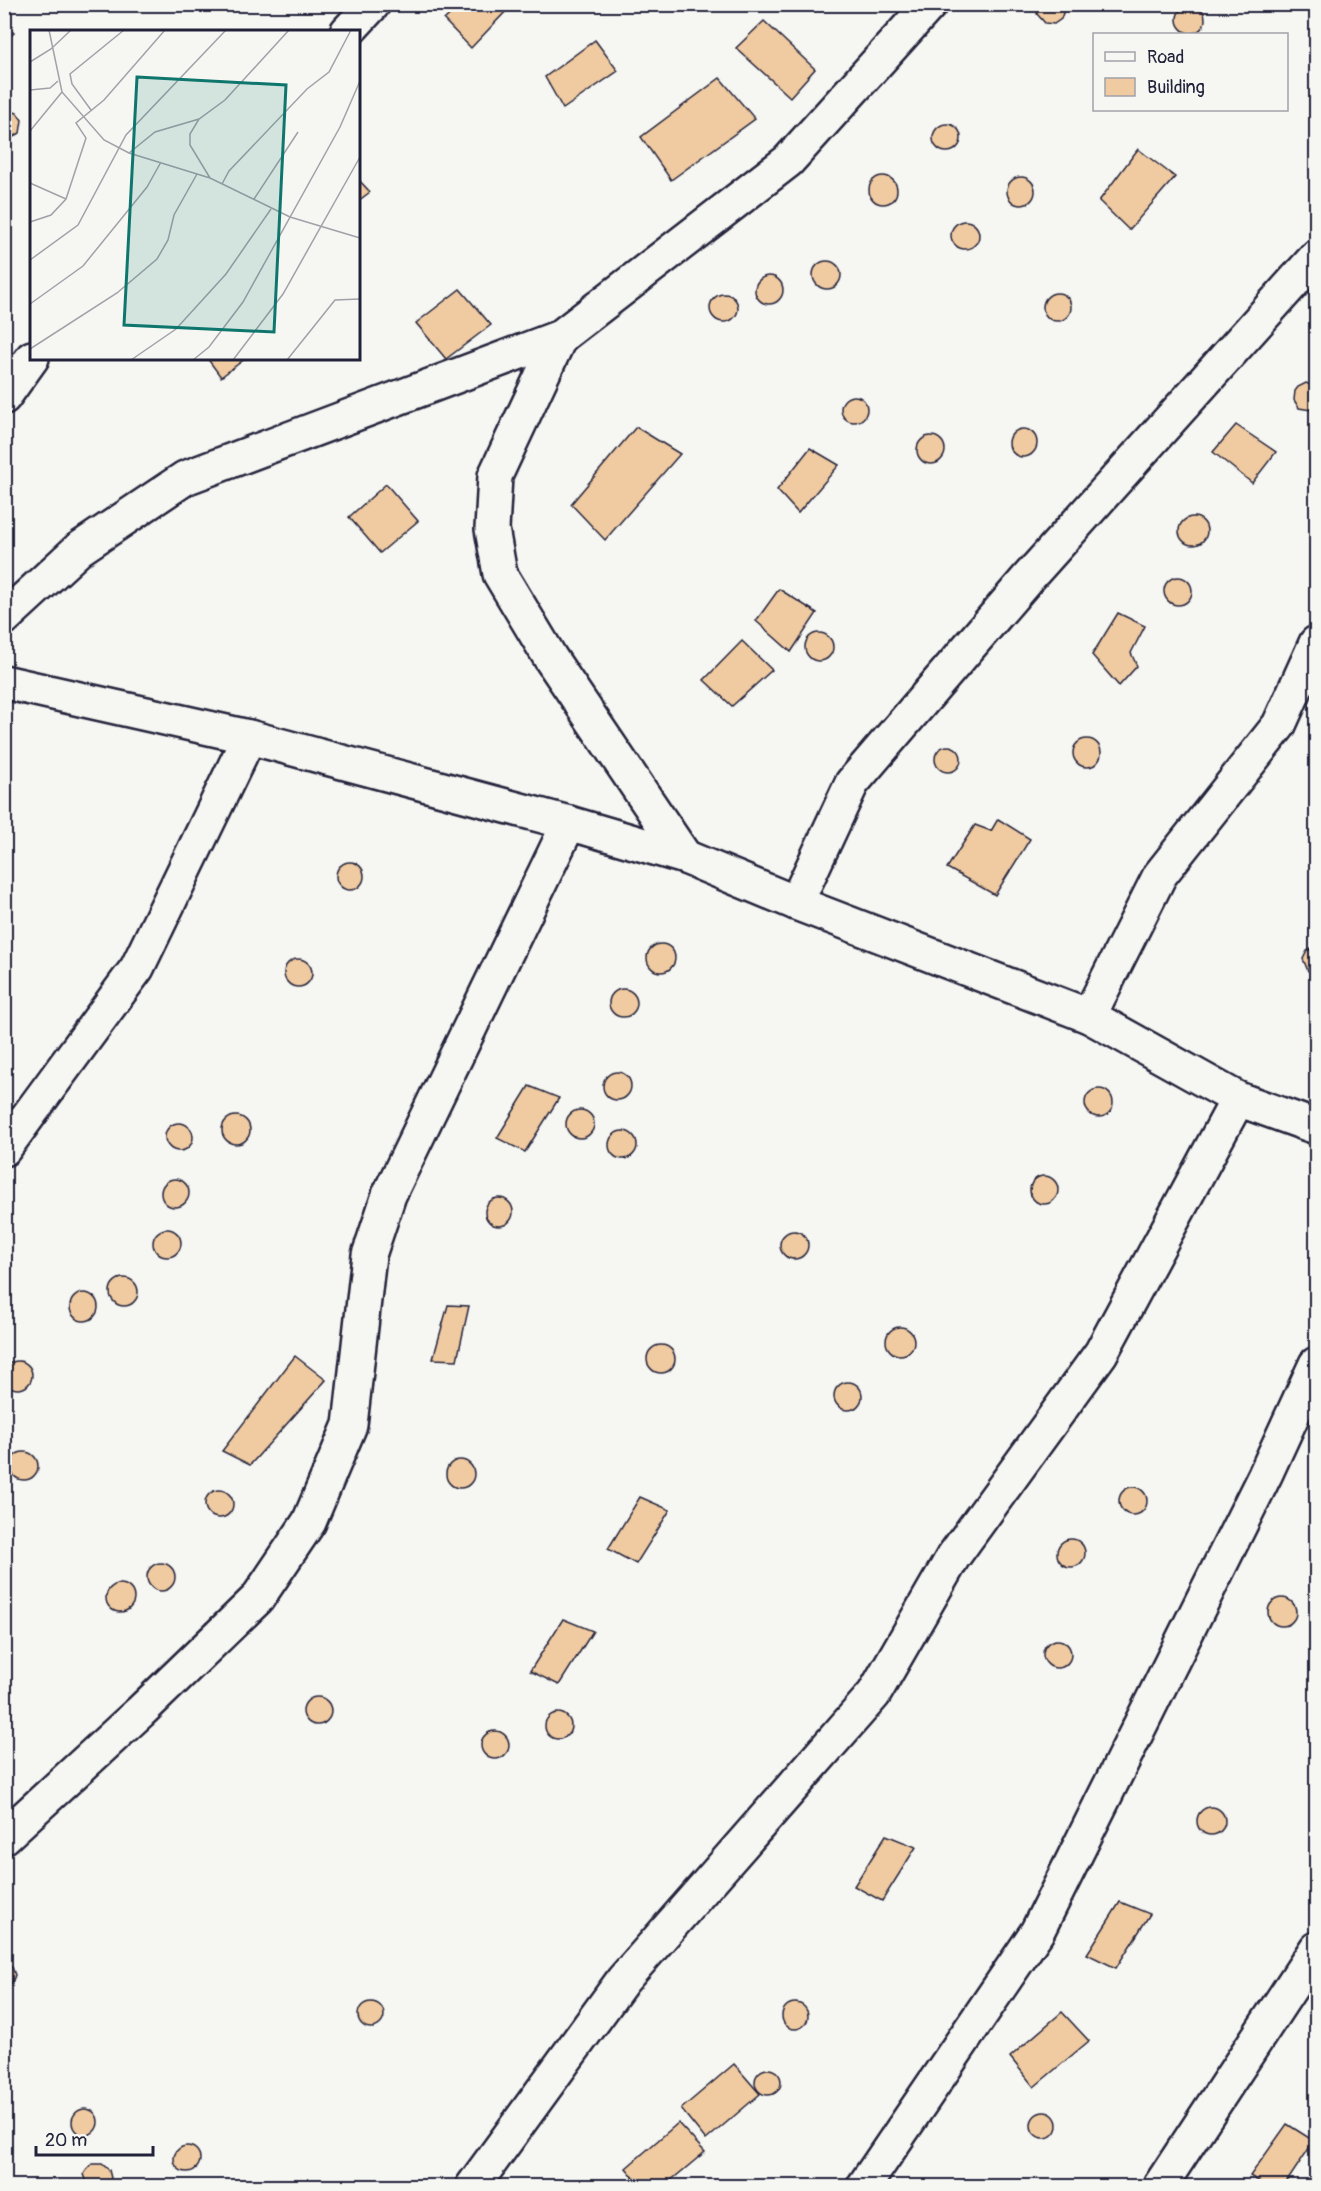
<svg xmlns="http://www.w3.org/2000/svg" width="1321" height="2191" font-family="Pangolin,sans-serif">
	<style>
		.building { fill: #f0caa0; stroke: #22223b; stroke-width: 1.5 }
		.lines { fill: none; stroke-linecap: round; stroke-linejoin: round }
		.street-casing { stroke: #22223b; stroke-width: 38 }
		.secondary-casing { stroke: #22223b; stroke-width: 38 }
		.street { stroke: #f6f6f2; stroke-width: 33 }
		.secondary { stroke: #f6f6f2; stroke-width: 33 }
		.inset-road { fill: none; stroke: #a1a1a9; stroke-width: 1.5 }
		.view { fill: #0f766e; fill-opacity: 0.15; stroke: #0f766e; stroke-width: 3 }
		.inset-edge { fill: none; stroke: #22223b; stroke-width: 3 }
	</style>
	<rect width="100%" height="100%" fill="#f6f6f2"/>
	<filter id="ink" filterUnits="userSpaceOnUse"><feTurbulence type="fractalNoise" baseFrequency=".0167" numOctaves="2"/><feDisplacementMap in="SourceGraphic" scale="12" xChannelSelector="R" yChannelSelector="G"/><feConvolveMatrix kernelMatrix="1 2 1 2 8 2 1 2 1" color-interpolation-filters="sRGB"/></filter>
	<g filter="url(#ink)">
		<g class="building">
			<polygon points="461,4 501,4 508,9 471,48 444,20"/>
			<polygon points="1038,4 1062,4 1064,10 1061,19 1054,24 1045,23 1037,14"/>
			<circle cx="1191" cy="19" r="14"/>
			<polygon points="764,21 815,69 790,97 736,48"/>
			<polygon points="4,24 14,33 4,42"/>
			<polygon points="595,40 618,71 563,109 545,77"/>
			<polygon points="1316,44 1316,65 1311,58 1312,49"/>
			<polygon points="720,78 755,119 671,180 641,137"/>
			<polygon points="8,110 17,113 22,120 20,133 12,138 4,137 4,112"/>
			<circle cx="947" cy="138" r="14"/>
			<polygon points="1138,149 1175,177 1129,230 1099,201"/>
			<circle cx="883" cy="190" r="14"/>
			<circle cx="1021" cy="191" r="14"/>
			<polygon points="358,179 370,192 358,201"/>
			<circle cx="965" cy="235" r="14"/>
			<circle cx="827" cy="275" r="14"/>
			<circle cx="769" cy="290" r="14"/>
			<polygon points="460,289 491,325 446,359 416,323"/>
			<circle cx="1057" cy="307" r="14"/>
			<circle cx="724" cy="308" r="14"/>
			<polygon points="207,358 246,358 221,377"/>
			<polygon points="1306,383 1316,387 1316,407 1311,410 1299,408 1294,400 1295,391 1298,387"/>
			<circle cx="854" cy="409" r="13"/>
			<polygon points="1236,425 1276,452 1252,483 1213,452"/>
			<polygon points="636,427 680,454 605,540 571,504"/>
			<circle cx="1023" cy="443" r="14"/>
			<circle cx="931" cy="450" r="14"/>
			<polygon points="810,448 839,465 798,513 777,490"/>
			<polygon points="386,484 418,521 380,553 349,517"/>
			<circle cx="1193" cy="531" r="14"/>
			<circle cx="1178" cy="591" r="14"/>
			<polygon points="779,589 817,613 791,652 756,621"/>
			<polygon points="1118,613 1145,626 1131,653 1137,666 1119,686 1092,655"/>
			<circle cx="819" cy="647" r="14"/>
			<polygon points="742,641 772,670 732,706 704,680"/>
			<circle cx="1087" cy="753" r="14"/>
			<circle cx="948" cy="759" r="13"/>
			<polygon points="998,819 1030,839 995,895 947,868 975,825 991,831"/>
			<circle cx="350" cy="876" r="14"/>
			<circle cx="661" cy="958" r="14"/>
			<polygon points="1315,947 1316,947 1316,974 1308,971 1303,959 1307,951"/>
			<circle cx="298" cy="973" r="14"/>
			<circle cx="623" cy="1003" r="14"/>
			<circle cx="617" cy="1086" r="14"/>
			<polygon points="529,1086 559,1098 525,1152 497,1138"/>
			<circle cx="1099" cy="1103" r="14"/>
			<circle cx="580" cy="1124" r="14"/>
			<circle cx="236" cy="1130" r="14"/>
			<circle cx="179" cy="1137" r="14"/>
			<circle cx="623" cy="1145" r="14"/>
			<circle cx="1044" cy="1190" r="14"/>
			<circle cx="175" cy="1193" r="14"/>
			<circle cx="499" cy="1212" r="14"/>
			<circle cx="167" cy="1243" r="14"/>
			<circle cx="794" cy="1245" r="14"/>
			<circle cx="124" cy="1292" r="14"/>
			<circle cx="84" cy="1307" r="14"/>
			<polygon points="448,1305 469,1306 457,1360 433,1359"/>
			<circle cx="900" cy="1341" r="14"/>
			<circle cx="661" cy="1359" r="14"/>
			<polygon points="295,1356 326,1380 250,1465 222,1451"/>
			<circle cx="18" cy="1375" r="14"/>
			<circle cx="848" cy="1396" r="14"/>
			<circle cx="24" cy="1466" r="14"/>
			<circle cx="460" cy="1474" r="14"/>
			<circle cx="1133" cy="1501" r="14"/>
			<circle cx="219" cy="1504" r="14"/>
			<polygon points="640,1497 670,1510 636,1564 608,1549"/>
			<circle cx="1071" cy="1553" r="14"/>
			<circle cx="161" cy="1577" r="14"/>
			<circle cx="120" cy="1598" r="14"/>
			<circle cx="1282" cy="1612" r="14"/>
			<polygon points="563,1619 593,1631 559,1685 530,1671"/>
			<circle cx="1057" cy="1654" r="14"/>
			<circle cx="317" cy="1711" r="14"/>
			<circle cx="558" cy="1726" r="13"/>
			<circle cx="495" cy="1745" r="14"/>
			<circle cx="1211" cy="1821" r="14"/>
			<polygon points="886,1835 916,1847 882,1901 854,1886"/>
			<polygon points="1120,1902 1150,1914 1116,1968 1087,1954"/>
			<polygon points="4,1961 12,1967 15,1975 12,1983 4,1988"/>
			<circle cx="371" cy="2015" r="13"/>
			<circle cx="795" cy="2016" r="13"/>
			<polygon points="1062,2012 1089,2041 1034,2087 1010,2057"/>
			<polygon points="734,2064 760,2094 706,2140 681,2109"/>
			<circle cx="768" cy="2082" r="13"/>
			<circle cx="85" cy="2122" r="13"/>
			<circle cx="1044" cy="2125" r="13"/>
			<polygon points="678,2123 705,2152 664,2186 641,2186 626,2168"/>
			<polygon points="1287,2124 1314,2141 1284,2186 1266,2186 1250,2176"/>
			<circle cx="187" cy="2159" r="13"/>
			<polygon points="92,2164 102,2164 109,2170 111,2178 107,2186 88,2186 84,2174 86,2171"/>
		</g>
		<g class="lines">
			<defs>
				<g id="street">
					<polyline points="347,32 373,4"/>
					<polyline points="560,337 495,476 492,529 500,574 551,659 685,857"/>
					<polyline points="4,397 32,358"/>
					<polyline points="4,618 79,549 185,478 560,337 788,161 930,4"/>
					<polyline points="796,903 852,783 1028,578 1316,257"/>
					<polyline points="1089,1016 1160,875 1279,725 1316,643"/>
					<polyline points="4,1149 137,968 249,737"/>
					<polyline points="4,1837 140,1712 257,1599 309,1522 350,1425 369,1255 389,1195 569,823"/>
					<polyline points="473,2186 623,1980 874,1694 953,1557 1101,1353 1238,1099"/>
					<polyline points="864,2186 1037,1932 1265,1475 1316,1364"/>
					<polyline points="1160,2186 1316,1949"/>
				</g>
				<polyline id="secondary" points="4,682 249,737 569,823 685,857 796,903 1089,1016 1238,1099 1316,1127"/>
			</defs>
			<use href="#street" class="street-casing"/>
			<use href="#secondary" class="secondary-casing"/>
			<use href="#street" class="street"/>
			<use href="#secondary" class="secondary"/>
		</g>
	</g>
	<g transform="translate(30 30)">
		<rect width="330" height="330" fill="#f6f6f2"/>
		<path class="inset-road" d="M19 0 32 62 74 110 99 123 180 148 260 187 330 208M0 32 21 19 41 0M0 60 20 58 28 51M61 80 42 54 40 44 94 0M169 89 160 104V115L180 148M0 101 32 62M99 123 125 102 169 89 195 70 259 0M0 153 36 169M192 154 199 141 277 59 299 42 321 0M224 169 268 102M0 192 21 185 36 169 56 108 46 93 74 70 135 0M0 230 48 195 96 105 196 0M0 274 53 236 117 157 131 132M0 319 87 263 127 229 138 210 144 185 167 144M101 330 146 299 196 244 241 179M163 330 179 317 213 272 310 97 330 51M203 330 253 264 330 127M257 330 305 270 330 269"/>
		<path class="view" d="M107 47 256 55 244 302 94 295Z"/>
		<rect width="330" height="330" class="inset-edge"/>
	</g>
	<rect width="1321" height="2191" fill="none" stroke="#f6f6f2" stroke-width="24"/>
	<rect x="12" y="12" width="1297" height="2167" fill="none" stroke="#22223b" stroke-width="2" filter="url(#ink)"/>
	<rect x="1093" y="33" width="195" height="78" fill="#f6f6f2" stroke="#a1a1a9" stroke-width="1.5"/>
	<rect x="1105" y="52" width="30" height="9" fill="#f6f6f2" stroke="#a1a1a9" stroke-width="1.5"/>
	<text x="1147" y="63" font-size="18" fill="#22223b">Road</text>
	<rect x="1105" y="78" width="30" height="18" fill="#f0caa0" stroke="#a1a1a9" stroke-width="1.5"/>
	<text x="1147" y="93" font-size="18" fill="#22223b">Building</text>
	<path d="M36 2146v9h117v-9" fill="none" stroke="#22223b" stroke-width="3"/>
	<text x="45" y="2146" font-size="18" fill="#22223b" stroke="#f6f6f2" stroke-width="4.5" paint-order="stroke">20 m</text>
</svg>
